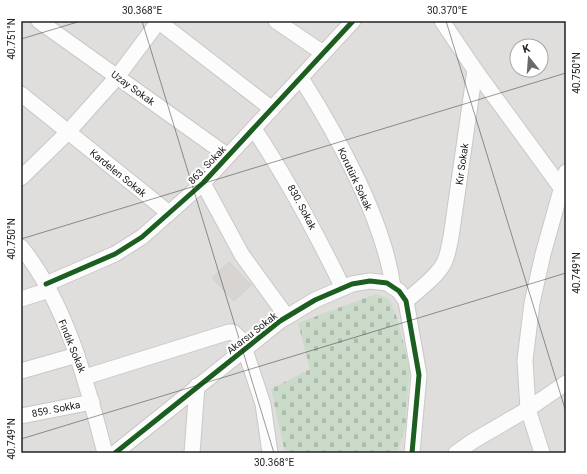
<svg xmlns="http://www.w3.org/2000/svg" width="587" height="474" font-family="Roboto,sans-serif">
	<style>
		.residential { fill: #dfdedc; fill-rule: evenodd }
		.cemetery { fill: url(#cemetery-stones) }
		.building { fill: #d7d4d2; stroke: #d3d0cc }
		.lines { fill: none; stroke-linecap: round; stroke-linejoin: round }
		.minor-casing { stroke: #c9c8c7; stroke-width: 17 }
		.minor { stroke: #fdfcfc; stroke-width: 15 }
		.cycleway-casing { stroke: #fff; stroke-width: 8 }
		.cycleway { stroke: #1b5e20; stroke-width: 5 }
		.ticks { fill: none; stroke: #222; stroke-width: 1; stroke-opacity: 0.45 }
		.labels { text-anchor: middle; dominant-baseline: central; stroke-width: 4; stroke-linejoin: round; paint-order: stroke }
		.street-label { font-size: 10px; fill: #222; stroke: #fff }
		.neatline { fill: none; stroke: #222; stroke-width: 1.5 }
		.ticks-label { font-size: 10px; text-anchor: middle; fill: #222 }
	</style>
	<defs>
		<pattern id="cemetery-stones" width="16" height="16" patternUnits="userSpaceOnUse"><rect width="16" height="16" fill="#cadbca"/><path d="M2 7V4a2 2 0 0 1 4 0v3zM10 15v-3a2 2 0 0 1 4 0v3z" fill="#adbcad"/></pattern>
	</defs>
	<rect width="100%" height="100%" fill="#f0eeeb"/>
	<path class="residential" d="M21 21H566V453H21ZM517 46H541V70H517Z"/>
	<polygon class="cemetery" points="376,294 389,299 396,315 410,367 405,429 397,453 285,453 271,389 310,369 298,323"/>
	<polygon class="building" points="229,262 251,285 234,301 212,278"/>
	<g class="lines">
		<defs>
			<g id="minor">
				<polyline points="39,21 228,156"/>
				<polyline points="158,21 272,109"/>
				<polyline points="276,21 323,53"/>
				<polyline points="475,70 562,189"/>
				<path d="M301 78C337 135 384 220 393 287"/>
				<polyline points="21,94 169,213"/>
				<path d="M254 129C288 180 316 233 343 288"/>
				<polyline points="21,178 68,132 117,77 159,21"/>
				<polyline points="203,183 242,255 287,317"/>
				<path d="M21 247C67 304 87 384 105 453"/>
				<polyline points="46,284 115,254 142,237 203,183 353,21"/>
				<polyline points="21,299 49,290"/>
				<path d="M406 301C418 290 436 278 444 263 448 255 449 246 451 237L475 70 442 21"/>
				<polyline points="245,350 263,404 270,453"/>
				<polyline points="21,371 77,355"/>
				<polyline points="85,377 229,332 233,332 248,346"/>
				<polyline points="21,416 92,402"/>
				<polyline points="115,453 280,321 315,300 352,284 370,281 387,283 399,291 406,301 419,375 412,453"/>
				<polyline points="192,453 197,386"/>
				<polyline points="456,453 473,441 528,409 566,383"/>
				<polyline points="542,453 528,409 525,360 532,303 543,254 566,172"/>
			</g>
		</defs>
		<use href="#minor" class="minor-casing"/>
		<use href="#minor" class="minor"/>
		<defs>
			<g id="cycleway">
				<polyline points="46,284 115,254 142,237 203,183 353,21"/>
				<polyline points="115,453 280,321 315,300 352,284 370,281 387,283 399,291 406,301 419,375 412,453"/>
			</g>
		</defs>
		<use href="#cycleway" class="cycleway-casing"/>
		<use href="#cycleway" class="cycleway"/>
	</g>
	<path class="ticks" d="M142 21 274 453M446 21 566 412M21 39 81 21M21 239 566 73M21 439 566 273"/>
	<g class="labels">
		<g class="street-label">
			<text transform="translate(133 88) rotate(36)">Uzay Sokak</text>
			<text transform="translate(462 164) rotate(-82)">Kır Sokak</text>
			<text transform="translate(207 165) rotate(-46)">863. Sokak</text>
			<text transform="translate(118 173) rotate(39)">Kardelen Sokak</text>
			<text transform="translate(355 179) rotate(65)">Korutürk Sokak</text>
			<text transform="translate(302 207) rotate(62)">830. Sokak</text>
			<text transform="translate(252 333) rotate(-38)">Akarsu Sokak</text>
			<text transform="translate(72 346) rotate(68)">Fındık Sokak</text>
			<text transform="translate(56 409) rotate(-11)">859. Sokka</text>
		</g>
	</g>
	<rect width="587" height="474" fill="none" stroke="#ffffff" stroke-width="44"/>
	<g transform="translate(529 58) rotate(343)"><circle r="19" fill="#ffffff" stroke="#a7a7a7"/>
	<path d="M0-3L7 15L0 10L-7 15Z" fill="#6a6968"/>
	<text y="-6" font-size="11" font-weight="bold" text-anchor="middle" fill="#222222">K</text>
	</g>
	<rect x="22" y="22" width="543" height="430" class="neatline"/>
	<g class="ticks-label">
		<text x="142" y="14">30.368°E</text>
		<text x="447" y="14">30.370°E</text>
		<text transform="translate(11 39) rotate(-90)" y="4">40.751°N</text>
		<text transform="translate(576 73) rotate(-90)" y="4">40.750°N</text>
		<text transform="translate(11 239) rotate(-90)" y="4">40.750°N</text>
		<text transform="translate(576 273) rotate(-90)" y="4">40.749°N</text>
		<text transform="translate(11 439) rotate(-90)" y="4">40.749°N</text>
		<text x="274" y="466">30.368°E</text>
	</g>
</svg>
